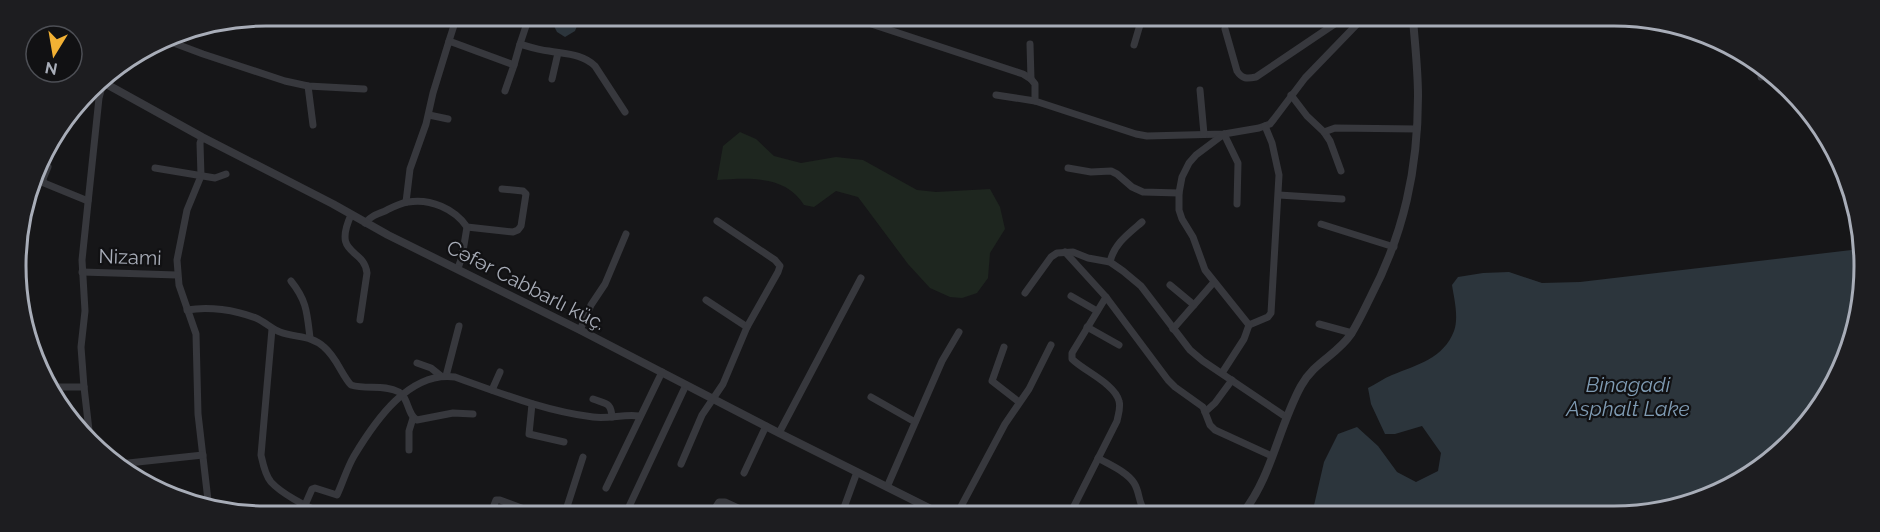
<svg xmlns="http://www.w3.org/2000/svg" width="1880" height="532" font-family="Raleway,sans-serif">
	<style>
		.green { fill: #1e261f }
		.water { fill: #2c353c }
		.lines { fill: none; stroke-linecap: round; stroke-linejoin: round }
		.minor { stroke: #37383d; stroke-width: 7 }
		.tertiary { stroke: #37383d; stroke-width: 8 }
		.labels { text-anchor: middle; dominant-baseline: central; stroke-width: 4.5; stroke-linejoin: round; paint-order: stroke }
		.street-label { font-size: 20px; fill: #a8adb8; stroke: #111113 }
		.water-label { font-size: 21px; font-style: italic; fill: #7f9bb3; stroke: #111113 }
		.rim { fill: none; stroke: #a8adb8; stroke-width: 3 }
	</style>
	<rect width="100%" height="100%" fill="#161618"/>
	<path class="green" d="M740 132 756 139 774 156 801 163 836 157 863 160 917 190 936 192 990 189 1000 207 1005 229 990 253 988 278 977 293 962 298 950 297 930 288 908 264 858 197 836 191 814 207 804 205C786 175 749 178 717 180L723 146Z"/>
	<g class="water">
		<polygon points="549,16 581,16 575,31 565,37 557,32"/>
		<path d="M1860 249V315L1839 377 1791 444 1725 491 1646 515 1312 514 1324 462 1338 434 1357 427 1378 446 1397 472 1416 482 1438 471 1441 453 1422 426 1395 434H1385L1371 404 1368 388C1376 384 1384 378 1392 375 1417 365 1444 358 1454 331 1459 317 1454 298 1452 285L1458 277 1483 273 1509 272 1542 283 1580 282Z"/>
	</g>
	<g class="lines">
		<g class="minor">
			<polyline points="850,17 1023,74 1031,79 1035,84 1035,101 1136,134 1147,136 1224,134 1259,128 1270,124 1274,119 1305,78 1362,19"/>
			<path d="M1225 29 1237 71C1242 79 1247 79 1256 77L1342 19"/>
			<polyline points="163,39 203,54 285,81 308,86 364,89"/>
			<polyline points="449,41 457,16"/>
			<polyline points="520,44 526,26"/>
			<polyline points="1030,44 1031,79"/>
			<polyline points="1134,45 1142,18"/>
			<polyline points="1761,77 1771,75"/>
			<polyline points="552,79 558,53"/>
			<polyline points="308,86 313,125"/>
			<polyline points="1200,90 1204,134"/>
			<polyline points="505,91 514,65"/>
			<polyline points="996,95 1035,101"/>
			<polyline points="1291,95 1307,116 1324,132 1330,141 1341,171"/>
			<polyline points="429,115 448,119"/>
			<polyline points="1324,132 1335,128 1417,129"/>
			<polyline points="202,137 200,143 201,176 187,210 177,260 179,285 196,334 198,414 209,509"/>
			<polyline points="48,167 43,179 44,183 88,201"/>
			<polyline points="155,168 215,178 226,174"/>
			<polyline points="1068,168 1091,172 1111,171 1117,174 1132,187 1143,192 1179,193"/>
			<polyline points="1279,195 1342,199"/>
			<path d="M406 202 410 169 426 124 433 93 449 41 514 65 520 44C530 47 539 50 549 51 566 54 583 54 595 66L625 112"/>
			<path d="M351 215C332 257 364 247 367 273L360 320"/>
			<path d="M365 223C371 216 377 214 385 211 393 207 400 203 408 202 430 198 455 209 467 227L513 232 518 230 521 226 526 194 523 191 502 189"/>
			<polyline points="1321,224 1394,247"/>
			<polyline points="1065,252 1106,297"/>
			<path d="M1110 262C1114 244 1128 234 1142 222"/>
			<polyline points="458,268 462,257 467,227"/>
			<polyline points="82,272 177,275"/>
			<path d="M291 281C307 301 307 313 310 338"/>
			<polyline points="1170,285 1194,305"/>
			<polyline points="1025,293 1051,257 1057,253 1073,252 1088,258 1110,262 1123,271 1141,286 1190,350 1203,361 1286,417"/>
			<polyline points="1071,296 1097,311"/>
			<polyline points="706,300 747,327"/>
			<path d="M187 310C209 306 235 310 256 318 265 322 272 329 280 332 296 338 311 335 324 347 337 358 341 374 351 385 366 390 384 384 399 392 409 398 407 415 417 420L453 413 473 414"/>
			<polyline points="1319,324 1352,333"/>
			<polyline points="1249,325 1268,317 1271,313 1279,175 1272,143 1265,126"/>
			<polyline points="1087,327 1119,345"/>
			<path d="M272 329 261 455C263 464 265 475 271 482 281 493 306 507 321 512"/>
			<polyline points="1173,329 1214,282"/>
			<polyline points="580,330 591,305 605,284 626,234"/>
			<polyline points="1004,347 992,381 1019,402"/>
			<polyline points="417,363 431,368 441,376"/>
			<polyline points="1222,373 1244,339 1249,325 1205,270 1193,237 1182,219 1179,210 1179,193 1182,177 1189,163 1196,155 1224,134 1238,163 1237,204"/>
			<polyline points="446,376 459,326"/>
			<polyline points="51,387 84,387"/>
			<polyline points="492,390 500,372"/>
			<polyline points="871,397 915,422"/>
			<path d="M593 399C606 404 611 402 612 417"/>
			<polyline points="532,404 529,434 564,442"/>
			<polyline points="1205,412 1215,403 1232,380"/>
			<polyline points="779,433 861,278"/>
			<polyline points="90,439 84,387 81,347 85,311 82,260 99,98 105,75"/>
			<polyline points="409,450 409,431 413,418"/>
			<path d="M1098 458C1110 465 1127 472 1134 483 1141 494 1137 503 1147 514"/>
			<polyline points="119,464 203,455"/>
			<polyline points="681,464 702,415 723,384 747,327 778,272 780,266 775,260 717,221"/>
			<polyline points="744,473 766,426"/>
			<polyline points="887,487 942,361 959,332"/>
			<polyline points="606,488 662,372"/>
			<path d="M305 505 312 489 315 488 337 495C343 482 347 468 354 456 375 421 409 371 455 377 500 393 545 411 593 417 609 419 624 414 639 416"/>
			<polyline points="798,510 806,513"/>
			<polyline points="491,513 496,500 500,500 535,513"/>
			<polyline points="565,513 583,457"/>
			<polyline points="626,513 686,385"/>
			<polyline points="712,513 719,502 725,502 749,513"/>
			<polyline points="842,513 857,472"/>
			<polyline points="957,514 1005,424 1029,389 1051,345"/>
			<path d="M1070 514 1117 421C1118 415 1121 408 1119 401 1115 384 1084 371 1072 359V353L1106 297 1168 380 1175 387 1203 407 1210 425 1215 430 1272 456"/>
		</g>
		<g class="tertiary">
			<polyline points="99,80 202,137 333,204 388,235 580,330 779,433 941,514"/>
			<path d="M1242 514C1272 477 1278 428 1301 386 1314 362 1337 355 1351 334 1358 323 1364 310 1370 298 1404 233 1418 169 1418 96 1418 70 1415 45 1413 19"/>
		</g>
	</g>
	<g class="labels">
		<g class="street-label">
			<text transform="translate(130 257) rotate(2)">Nizami</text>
			<text transform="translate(526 285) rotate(27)">Cəfər Cabbarlı küç.</text>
		</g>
		<g class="water-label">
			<text x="1628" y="384">Binagadi<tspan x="1628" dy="24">Asphalt Lake</tspan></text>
		</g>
	</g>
	<path d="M0 0H1880V532H0ZM266 26H1614A240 240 0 0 1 1854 266V266A240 240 0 0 1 1614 506H266A240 240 0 0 1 26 266V266A240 240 0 0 1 266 26Z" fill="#1d1d20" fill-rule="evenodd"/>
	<path class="rim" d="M266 26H1614A240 240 0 0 1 1854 266V266A240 240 0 0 1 1614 506H266A240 240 0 0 1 26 266V266A240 240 0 0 1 266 26Z"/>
	<g transform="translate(54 54) rotate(191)"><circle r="28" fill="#111113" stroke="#4d4f55" stroke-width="1.5"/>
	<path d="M0-4.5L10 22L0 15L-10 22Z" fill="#f2b134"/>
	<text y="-9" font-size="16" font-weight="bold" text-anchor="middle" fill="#a8adb8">N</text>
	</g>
</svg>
